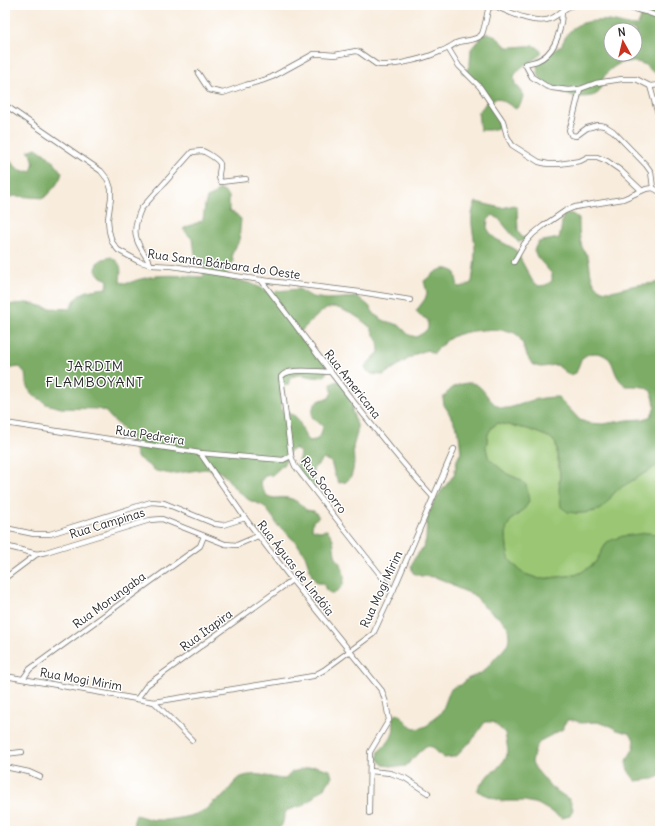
<svg xmlns="http://www.w3.org/2000/svg" width="665" height="836" font-family="Delius,sans-serif">
	<style>
		.green { fill: #9bc774; stroke: #637950 }
		.forest { fill: #7cac66; stroke: #546c48; fill-rule: evenodd }
		.lines { fill: none; stroke-linecap: round; stroke-linejoin: round }
		.minor-casing { stroke: #736f69; stroke-width: 6 }
		.minor { stroke: #fff; stroke-width: 4.5 }
		.labels { text-anchor: middle; dominant-baseline: central; stroke-width: 3; stroke-linejoin: round; paint-order: stroke }
		.street-label { font-size: 12px; fill: #2b2b2b; stroke: #fff }
		.quarter-label { font-size: 14px; letter-spacing: 1px; fill: #2b2b2b; stroke: #fff }
	</style>
	<rect width="100%" height="100%" fill="#fff"/>
	<filter id="ink" filterUnits="userSpaceOnUse"><feTurbulence type="fractalNoise" baseFrequency=".025" numOctaves="2"/><feDisplacementMap in="SourceGraphic" scale="8" xChannelSelector="R" yChannelSelector="G"/><feConvolveMatrix kernelMatrix="1 2 1 2 8 2 1 2 1" color-interpolation-filters="sRGB"/></filter>
	<filter id="wash" filterUnits="userSpaceOnUse"><feTurbulence type="fractalNoise" baseFrequency=".012" numOctaves="4" result="noise"/><feDisplacementMap in="SourceGraphic" scale="16" xChannelSelector="R" yChannelSelector="G"/><feGaussianBlur stdDeviation="0.9" result="paint"/><feColorMatrix in="noise" values="0 0 0 0 0 0 0 0 0 0 0 0 0 0 0 0 0 1.4 0 .05"/><feComposite in="paint" operator="in"/></filter>
	<g filter="url(#wash)">
		<rect width="100%" height="100%" fill="#f8ecdc"/>
		<path class="green" d="M498 423 528 429 551 438 556 444 560 475 559 483 575 513C582 513 593 513 600 509 607 504 612 494 619 488 630 480 647 471 660 464V534L646 533 607 542 595 563 582 572 575 575 540 579 525 574 514 565 509 558 507 549 506 533 507 526 512 519 519 514 528 493 526 486 521 480 507 474 495 464 488 457 486 448 488 434 492 427Z"/>
		<g class="forest">
			<path d="M635 5H660V72C650 74 651 68 645 65 638 61 629 61 621 63 615 65 605 73 603 79 601 84 602 89 598 93 594 97 583 97 578 97 572 97 545 85 542 81 537 75 537 67 537 60L561 46C564 40 567 33 573 28 581 21 599 20 609 21 619 22 627 26 637 26 642 18 642 14 637 6ZM611 30H635V54H611Z"/>
			<path d="M487 33 494 35 507 47C514 48 531 44 537 47 539 48 540 50 542 52 533 63 522 63 514 76L515 84 520 89 523 96 521 103 516 109C509 105 505 101 497 98L491 102V109C498 116 500 118 498 128L490 130H480L478 112 483 107 487 101C481 80 481 82 462 73V71L467 70 470 64 471 49 481 37Z"/>
			<path d="M36 148 48 156 53 161 62 173C59 184 52 190 44 198L15 196 5 198V151C8 159 15 169 24 171 26 172 28 171 31 171 35 163 34 158 28 151Z"/>
			<path d="M219 189 223 191 229 196V211L236 214 241 219 239 241 232 254 233 261 231 268 225 278 250 283 274 294 277 291 299 289 312 297 327 299 358 297 369 306 373 312 378 317 385 321 399 325 409 335 416 337 423 333 428 328V320L421 316 416 311 425 299 427 293 424 281C431 276 439 267 448 269 451 270 453 271 455 272L458 287 466 286 472 282C473 272 475 262 475 251 475 233 467 219 476 202L502 208 514 205 517 208 518 230 522 238 528 236 525 241 518 242 499 219 493 215 488 220 487 228 491 234 496 239 515 249 533 282 539 286 546 285 552 281V274L537 257 534 250 538 242 559 238C562 230 561 223 563 216 571 211 572 214 579 219 579 229 579 240 583 249 584 252 587 254 588 257 591 267 589 275 595 284 603 297 621 288 632 286 641 284 651 284 660 282V464L620 488 614 493 605 505 599 510 583 513H575L568 512 561 507 559 491 560 475 556 444 551 438 528 429 498 423 492 427 488 434 486 448 488 457 495 464 507 474 521 480 526 485 529 501 525 508 512 519 507 526 506 533 507 549 509 558 514 565 525 574 540 579 575 575 582 572 595 563 607 542 614 539 623 536 646 533 660 534V776L653 779 636 781C633 777 628 772 627 767 625 752 641 751 631 734L617 730 610 726 597 722 581 723 574 720H567L563 726V729L540 741 535 749 532 762 535 768 551 787 570 800 573 809 570 816 562 818 538 804 525 801H501L477 791 479 787 489 774 496 770 506 758 508 750 505 733 493 722H485L471 742 464 747 459 754 453 757 444 758 438 753 433 747 426 746 419 752 406 766 398 767 383 765 378 758 379 751C390 742 397 733 392 718L398 713 408 724 414 729 421 728 428 725 433 719 439 715 443 709 450 690 454 687 461 685 467 679 481 673 487 668 497 656 503 650 508 644 509 637 508 627 502 620 483 606 478 599 472 594 457 588 450 583 435 577 421 576 413 573 411 566 414 559 424 546 426 539 427 517 431 509 439 494 454 475 457 460 461 452 459 435 457 433 458 431 448 411 444 405 443 398C448 391 453 386 462 384 486 377 484 405 504 408 510 409 526 402 533 400 541 398 550 397 558 397L580 420 588 423 603 424 628 420 644 419 651 416 655 407 654 399 651 391 644 387 634 386H626C622 383 618 379 616 374 614 370 613 364 610 360 603 352 589 350 582 359 579 363 578 369 576 373L569 375 557 365C552 365 546 367 541 367 524 366 527 343 516 334 506 326 463 330 452 337 445 341 439 347 434 354L427 350 416 354 383 375 372 374 366 370 365 366 379 352 378 341 375 337 371 328 360 319 354 315 347 312 341 309 334 307 326 309 320 313 304 328 299 334 302 340 308 345 312 351 322 361 327 368 326 375C321 377 317 378 313 377 302 376 301 372 290 378L288 385 283 386 280 394 282 411C286 413 292 414 295 416 301 422 303 433 308 441L316 440 321 434 323 427 318 422 312 417C312 404 316 400 329 398L332 392 331 384 337 381 345 384 351 397 353 404 352 411 357 425V433L353 447 354 462 353 470 351 477 346 482 339 483 335 476 331 462 324 459 313 469V477L316 483 314 490 304 479 298 475 297 467 300 453 295 448 289 452 287 459 283 465 272 475 265 476 260 482C263 490 265 497 274 498 279 498 283 497 288 498 295 499 302 505 306 510L314 511 319 517 313 521 312 529 319 531 327 530C328 532 330 533 331 535 335 541 333 550 336 557 337 559 339 562 341 565 347 578 345 588 332 594L326 590 323 583H317L312 576 305 555 296 542 290 537 285 531 278 526 274 519 264 506 249 500 236 490 226 477 220 472 212 470 205 469 171 474 156 471 137 457 133 443 117 423 111 418 106 412 98 409 61 408 46 404 40 399 32 395 26 382 25 373 20 367 5 369V305L26 303 34 304 48 308 70 309C78 290 89 290 107 288L108 280 101 277 96 271 97 263 103 259 111 257C123 264 121 269 120 282 130 285 131 281 141 279 161 273 183 276 204 277V265L201 258 195 255 193 240 183 229C189 225 196 224 203 220L205 205 207 198 214 195Z"/>
			<path d="M315 766 330 770 332 777 326 786 304 805 286 811 282 825 277 831H137C132 824 133 823 136 815 143 817 150 820 158 820 165 821 172 819 180 818 193 815 204 814 213 802 227 799 230 783 241 777 244 776 247 775 250 775 262 773 273 779 285 779L292 772Z"/>
		</g>
	</g>
	<g filter="url(#ink)">
		<g class="lines">
			<defs>
				<g id="minor">
					<polyline points="619,5 646,12 660,17"/>
					<path d="M562 12C561 30 556 53 537 61 533 62 529 63 525 64L532 77 546 86 552 88 568 90 580 89 596 83 622 79H636L650 86 657 111 660 115"/>
					<polyline points="448,48 459,66 480,87 503,121 507,136 512,145 539,162 548,164 559,164 580,161 588,157 597,157 607,161 620,170 641,190"/>
					<path d="M198 73 209 90 223 93 246 85 264 80 272 77 314 54H322L335 55 356 51 359 52 376 64C386 68 423 59 434 54 438 52 443 51 448 48 452 46 455 43 459 42 466 40 477 41 482 34 484 29 487 15 488 10L490 7 495 6C509 12 535 25 550 19 556 17 560 12 565 9 568 7 571 6 574 5"/>
					<polyline points="650,86 660,85"/>
					<polyline points="580,89 572,122 569,130 571,135 576,136 587,128 598,125 605,126 613,131 646,165 651,172 653,188"/>
					<polyline points="5,105 101,171 108,180 111,189 111,198 108,219 109,231 112,242 118,250 138,261 151,265 172,266 261,280 360,292 410,300"/>
					<polyline points="514,262 524,244 533,234 543,226 565,211 575,207 623,199 646,189 653,188 660,192"/>
					<path d="M151 265C147 258 139 247 137 240 133 230 137 218 141 209L192 152C195 152 199 151 202 151 206 152 219 160 220 164 221 170 216 176 221 182L246 179"/>
					<path d="M261 280C317 353 371 429 433 497"/>
					<path d="M331 372C318 372 302 369 289 372 285 373 283 374 281 377L291 456 295 466 393 591"/>
					<polyline points="5,423 200,453 283,460 291,456"/>
					<polyline points="200,453 245,518 292,580 382,691 386,703 389,720 370,752 369,813"/>
					<polyline points="5,528 34,534 50,534 151,502 164,503 215,524 223,525 245,518"/>
					<polyline points="5,546 37,554 46,552 150,520 162,519 225,544 237,545 258,536"/>
					<polyline points="5,578 37,554"/>
					<polyline points="5,676 154,702 313,676 324,670 373,634 393,591 454,449"/>
					<polyline points="23,679 30,669 200,546 204,536"/>
					<polyline points="137,699 147,685 292,580"/>
					<polyline points="154,702 192,740"/>
					<polyline points="5,754 22,752"/>
					<polyline points="5,767 29,772 40,777"/>
					<polyline points="370,771 390,773 405,778 428,793"/>
				</g>
			</defs>
			<use href="#minor" class="minor-casing"/>
			<use href="#minor" class="minor"/>
		</g>
	</g>
	<g class="labels">
		<g class="street-label">
			<text transform="translate(224 264) rotate(8)">Rua Santa Bárbara do Oeste</text>
			<text transform="translate(353 384) rotate(52)">Rua Americana</text>
			<text transform="translate(150 435) rotate(9)">Rua Pedreira</text>
			<text transform="translate(324 485) rotate(53)">Rua Socorro</text>
			<text transform="translate(107 523) rotate(-17)">Rua Campinas</text>
			<text transform="translate(296 568) rotate(52)">Rua Águas de Lindóia</text>
			<text transform="translate(381 589) rotate(-65)">Rua Mogi Mirim</text>
			<text transform="translate(109 600) rotate(-36)">Rua Morungaba</text>
			<text transform="translate(206 630) rotate(-36)">Rua Itapira</text>
			<text transform="translate(81 679) rotate(10)">Rua Mogi Mirim</text>
		</g>
		<g class="quarter-label">
			<text x="95" y="366">JARDIM<tspan x="95" dy="16">FLAMBOYANT</tspan></text>
		</g>
	</g>
	<rect width="665" height="836" fill="none" stroke="#fff" stroke-width="20"/>
	<g transform="translate(623 42) rotate(352)"><circle r="19" fill="#ffffff" stroke="#aaaaaa"/>
	<path d="M0-3L7 15L0 10L-7 15Z" fill="#c8321e"/>
	<text y="-6" font-size="11" font-weight="bold" text-anchor="middle" fill="#2b2b2b">N</text>
	</g>
</svg>
